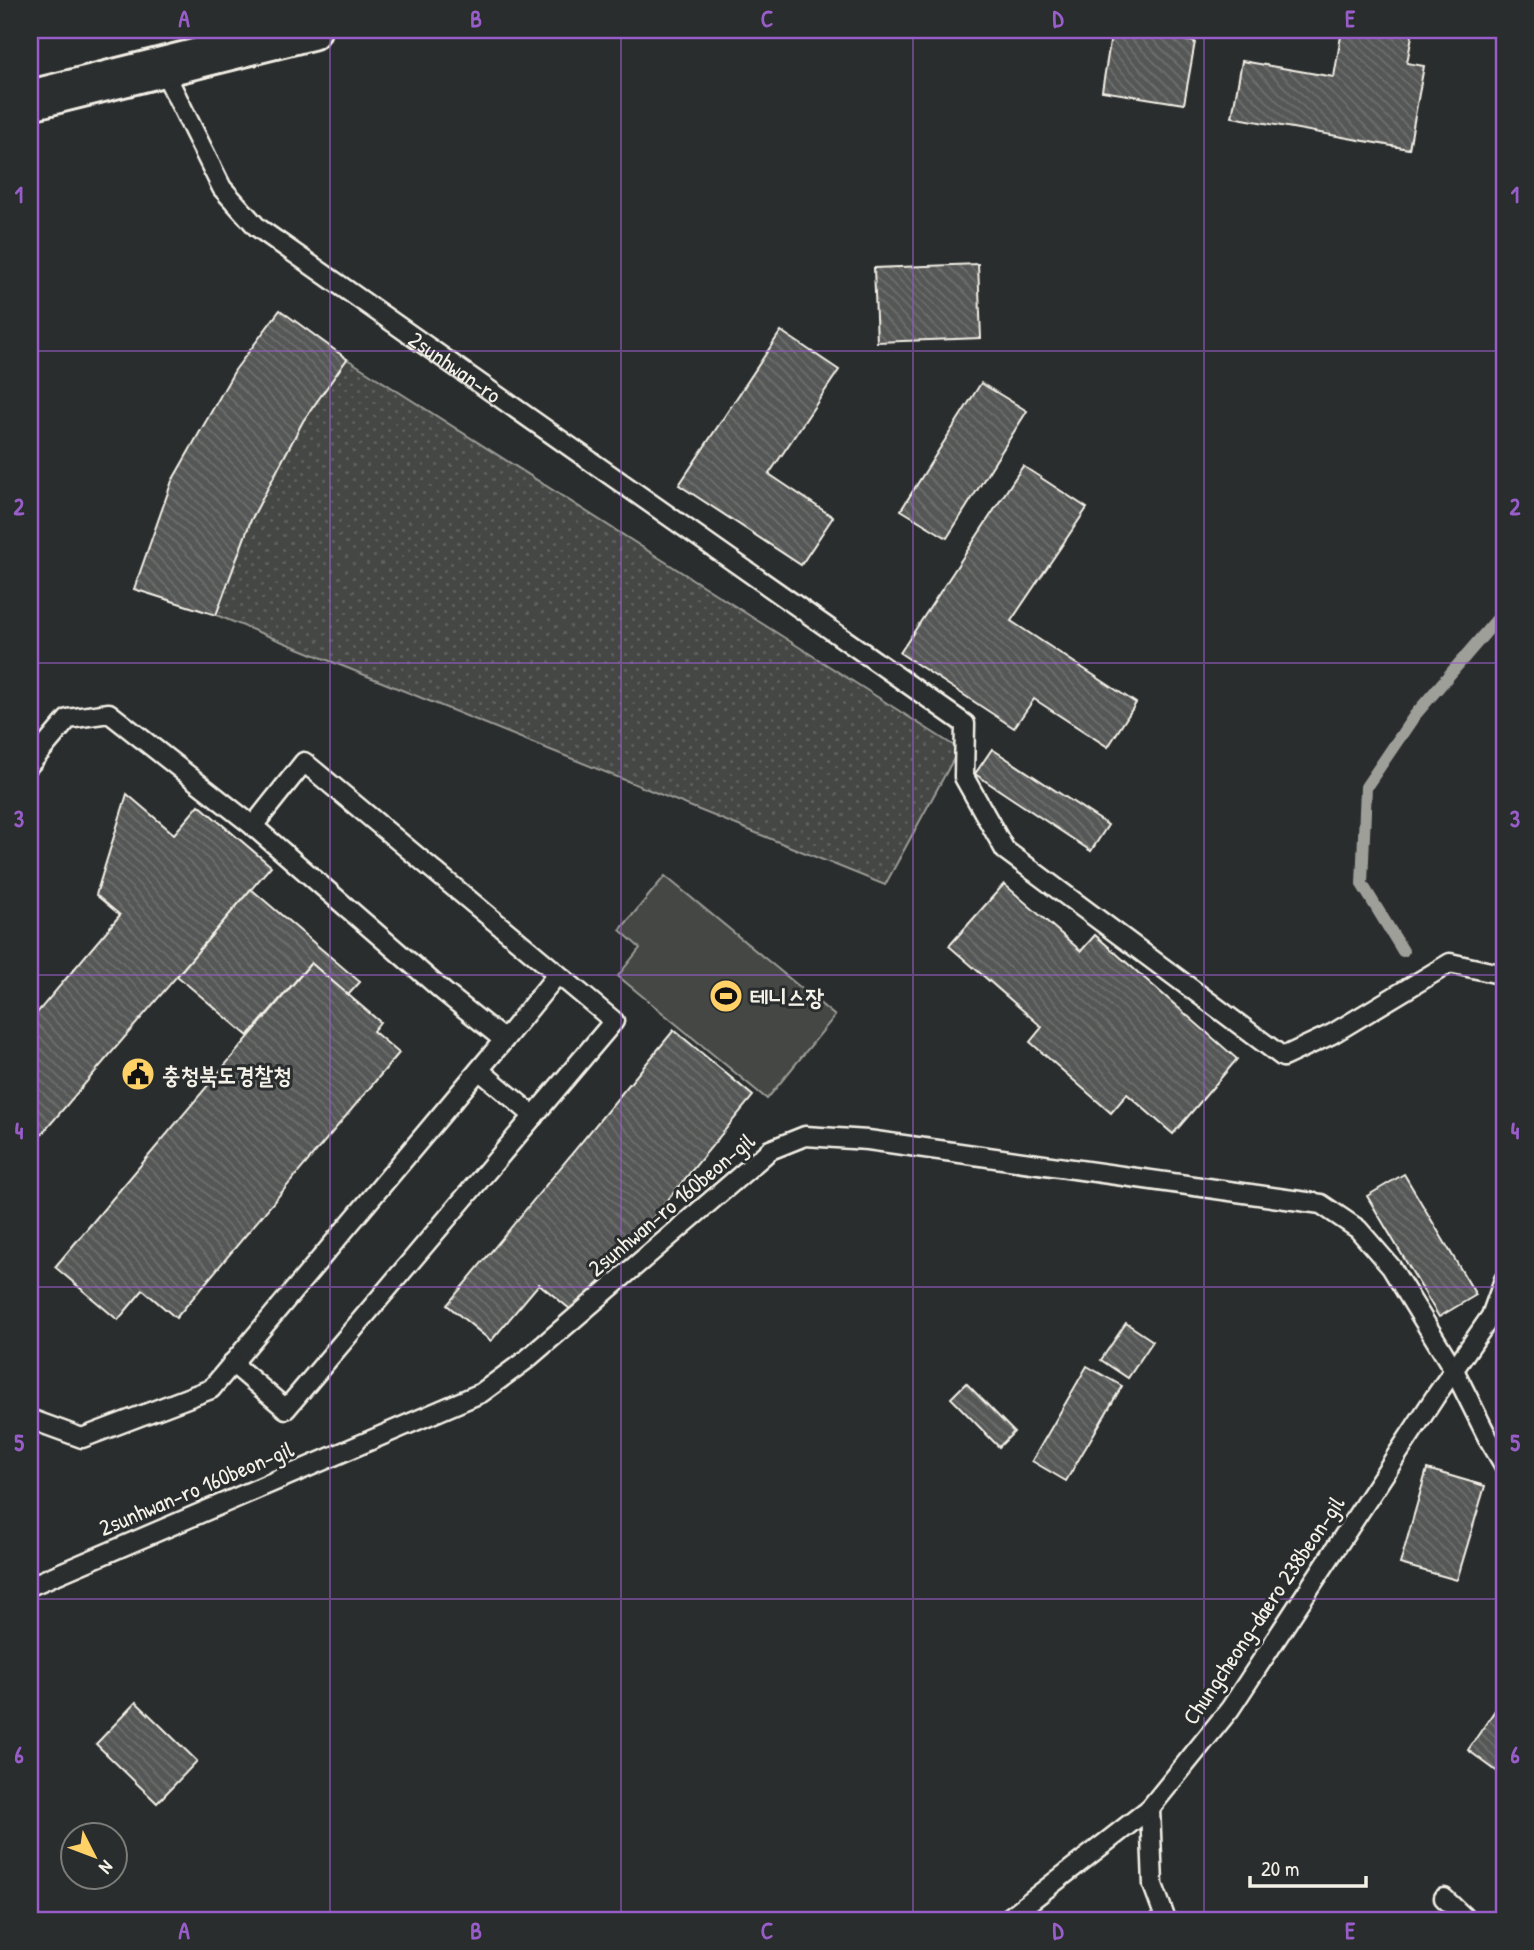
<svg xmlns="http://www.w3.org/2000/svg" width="1534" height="1950" font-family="'Patrick Hand','Poor Story',sans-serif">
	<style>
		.grass { fill: url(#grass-dots); stroke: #9c9c96; stroke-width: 2 }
		.green { fill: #444645; stroke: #9c9c96; stroke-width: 2 }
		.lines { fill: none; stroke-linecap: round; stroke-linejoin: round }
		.stream { stroke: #9f9f9a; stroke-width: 12 }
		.building { fill: url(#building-back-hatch); stroke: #f4f1e8; stroke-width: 2 }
		.lane-casing { stroke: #f4f1e8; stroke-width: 23 }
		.secondary-casing { stroke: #f4f1e8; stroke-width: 44 }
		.lane { stroke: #2a2d2e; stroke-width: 18 }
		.secondary { stroke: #2a2d2e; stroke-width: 38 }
		.grid { fill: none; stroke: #995dc9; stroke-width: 2; stroke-opacity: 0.55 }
		.labels { text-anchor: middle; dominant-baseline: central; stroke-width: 6; stroke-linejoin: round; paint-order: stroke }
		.street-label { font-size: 23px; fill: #f4f1e8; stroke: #2a2d2e }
		.poi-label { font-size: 23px; font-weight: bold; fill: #f4f1e8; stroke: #2a2d2e; text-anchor: start }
		.neatline { fill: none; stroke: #995dc9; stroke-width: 2.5 }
		.grid-label { font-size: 23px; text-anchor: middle; font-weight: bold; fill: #995dc9 }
	</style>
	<defs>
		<pattern id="grass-dots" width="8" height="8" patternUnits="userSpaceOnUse" patternTransform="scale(1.75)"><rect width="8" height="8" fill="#444645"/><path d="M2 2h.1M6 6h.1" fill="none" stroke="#606160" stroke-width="1.8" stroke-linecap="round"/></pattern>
		<pattern id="building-back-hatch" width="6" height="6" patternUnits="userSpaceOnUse" patternTransform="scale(1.75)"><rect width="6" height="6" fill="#555756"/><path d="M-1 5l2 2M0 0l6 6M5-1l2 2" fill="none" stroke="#6e706e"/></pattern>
	</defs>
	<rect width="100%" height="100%" fill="#2a2d2e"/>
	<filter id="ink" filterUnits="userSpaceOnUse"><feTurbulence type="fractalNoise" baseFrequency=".0143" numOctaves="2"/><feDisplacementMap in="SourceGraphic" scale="14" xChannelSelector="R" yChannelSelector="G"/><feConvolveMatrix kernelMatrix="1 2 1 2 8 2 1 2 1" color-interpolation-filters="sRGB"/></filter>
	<g filter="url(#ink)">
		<polygon class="grass" points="347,359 959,749 885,885 216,615 251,520 303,421"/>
		<polygon class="green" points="665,876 835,1016 767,1099 618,976 640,948 620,930"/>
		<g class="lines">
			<polyline class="stream" points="1403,951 1362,884 1366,787 1415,715 1504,611"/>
		</g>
		<g class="building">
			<polygon points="1112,30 1124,30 1195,42 1184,104 1102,91"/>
			<polygon points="1342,30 1413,30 1407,63 1424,66 1409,149 1232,117 1242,61 1334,77"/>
			<polygon points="978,264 981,338 877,342 874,268"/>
			<polygon points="280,310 347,359 303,421 251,520 216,615 134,589 172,481 235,370"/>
			<polygon points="781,331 839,370 769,474 833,517 801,565 679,485"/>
			<polygon points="981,383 1027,411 947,538 901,510"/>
			<polygon points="1023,466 1087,508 1011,621 1136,703 1108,747 1034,699 1014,728 900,653"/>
			<polygon points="992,749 1108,825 1091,851 975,774"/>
			<polygon points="127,794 174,834 199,805 271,866 30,1148 30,1021 120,915 96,895"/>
			<polygon points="1004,884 1081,951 1095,935 1237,1059 1173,1134 1127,1094 1111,1113 1030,1042 1042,1027 949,946"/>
			<polygon points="251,889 360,982 348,995 311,963 248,1036 177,976"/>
			<polygon points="311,963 380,1022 373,1031 399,1053 176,1318 143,1290 118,1320 55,1267"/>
			<polygon points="674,1030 753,1096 575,1313 539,1284 491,1341 447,1305"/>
			<polygon points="1404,1174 1476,1295 1439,1317 1367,1196"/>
			<polygon points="1126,1323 1153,1341 1128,1378 1101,1360"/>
			<polygon points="1087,1366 1122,1386 1066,1481 1032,1461"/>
			<polygon points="966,1383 1014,1432 999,1447 951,1398"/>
			<polygon points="1427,1469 1485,1486 1457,1580 1400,1564"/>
			<polygon points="1504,1697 1504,1772 1502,1775 1468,1750"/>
			<polygon points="136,1702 197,1761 157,1803 96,1744"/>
		</g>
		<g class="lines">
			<defs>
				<g id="lane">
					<path id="s1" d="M162 67 222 188 257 227 965 724 964 777 1005 850 1283 1057 1332 1034 1450 963 1504 975"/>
					<polyline points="30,764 68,719 109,713 253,826 444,992 504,1040 211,1389 82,1438 30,1419"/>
					<polyline points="504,1040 557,975"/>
					<polyline points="479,1070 534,1116"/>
					<polyline points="232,1363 286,1409 614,1021 304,762 253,826"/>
					<polyline points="30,1586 481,1393 526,1360 770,1150 805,1136 868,1140 1321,1204 1358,1229 1391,1267 1454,1370 1488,1438 1504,1465"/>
					<polyline points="1150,1808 1153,1885 1166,1920"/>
					<polyline points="1444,1898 1464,1917 1464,1920"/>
					<polyline points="1006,1920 1150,1808 1230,1709 1435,1397 1491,1316 1504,1280"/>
				</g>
				<polyline id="secondary" points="30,100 311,30"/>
			</defs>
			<use href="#lane" class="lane-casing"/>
			<use href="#secondary" class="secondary-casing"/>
			<use href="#lane" class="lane"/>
			<use href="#secondary" class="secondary"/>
		</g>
	</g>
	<path class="grid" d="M330 30V1920M621 30V1920M913 30V1920M1204 30V1920M30 351H1504M30 663H1504M30 975H1504M30 1287H1504M30 1599H1504"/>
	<defs>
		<symbol id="stadium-disc" viewBox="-11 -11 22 22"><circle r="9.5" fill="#ffd166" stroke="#2a2d2e"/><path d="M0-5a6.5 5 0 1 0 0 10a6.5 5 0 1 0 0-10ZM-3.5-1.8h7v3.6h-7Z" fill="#111"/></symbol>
		<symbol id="civic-disc" viewBox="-11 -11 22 22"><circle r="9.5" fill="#ffd166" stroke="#2a2d2e"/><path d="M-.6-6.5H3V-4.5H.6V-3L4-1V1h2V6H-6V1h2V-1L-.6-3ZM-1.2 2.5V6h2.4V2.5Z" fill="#111"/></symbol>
	</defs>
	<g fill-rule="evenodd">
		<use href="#stadium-disc" x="707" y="977" width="38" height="38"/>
		<use href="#civic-disc" x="119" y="1055" width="38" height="38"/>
	</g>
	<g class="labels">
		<g class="street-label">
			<text stroke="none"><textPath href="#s1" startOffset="430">2sunhwan-ro</textPath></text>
			<text transform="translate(671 1204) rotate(-40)">2sunhwan-ro 160beon-gil</text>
			<text transform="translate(196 1488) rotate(-23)">2sunhwan-ro 160beon-gil</text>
			<text transform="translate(1263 1610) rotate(-56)">Chungcheong-daero 238beon-gil</text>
		</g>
		<g class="poi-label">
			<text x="750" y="996">테니스장</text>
			<text x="162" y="1074">충청북도경찰청</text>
		</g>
	</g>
	<rect width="1534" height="1950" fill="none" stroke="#2a2d2e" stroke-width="77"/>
	<g transform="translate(94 1856) rotate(132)"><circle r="33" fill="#2a2d2e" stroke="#7b7b78" stroke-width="2"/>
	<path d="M0-5L12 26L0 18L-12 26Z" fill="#ffd166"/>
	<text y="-10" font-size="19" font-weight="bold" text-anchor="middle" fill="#f4f1e8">N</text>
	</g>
	<path d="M1250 1876v10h116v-10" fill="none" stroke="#f4f1e8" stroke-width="3.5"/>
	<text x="1261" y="1876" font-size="21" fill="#f4f1e8" stroke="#2a2d2e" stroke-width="5" paint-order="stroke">20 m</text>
	<rect x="38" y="38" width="1458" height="1874" class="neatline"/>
	<g class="grid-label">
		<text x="184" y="27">A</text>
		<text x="476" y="27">B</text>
		<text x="767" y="27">C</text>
		<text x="1058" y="27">D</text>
		<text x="1350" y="27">E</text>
		<text x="19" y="203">1</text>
		<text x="1515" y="203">1</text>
		<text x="19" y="515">2</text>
		<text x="1515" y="515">2</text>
		<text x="19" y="827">3</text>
		<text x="1515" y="827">3</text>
		<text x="19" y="1139">4</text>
		<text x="1515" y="1139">4</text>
		<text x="19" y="1451">5</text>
		<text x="1515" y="1451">5</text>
		<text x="19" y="1763">6</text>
		<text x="1515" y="1763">6</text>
		<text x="184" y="1939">A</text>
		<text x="476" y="1939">B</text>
		<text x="767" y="1939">C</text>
		<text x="1058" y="1939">D</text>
		<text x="1350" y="1939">E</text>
	</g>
</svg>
